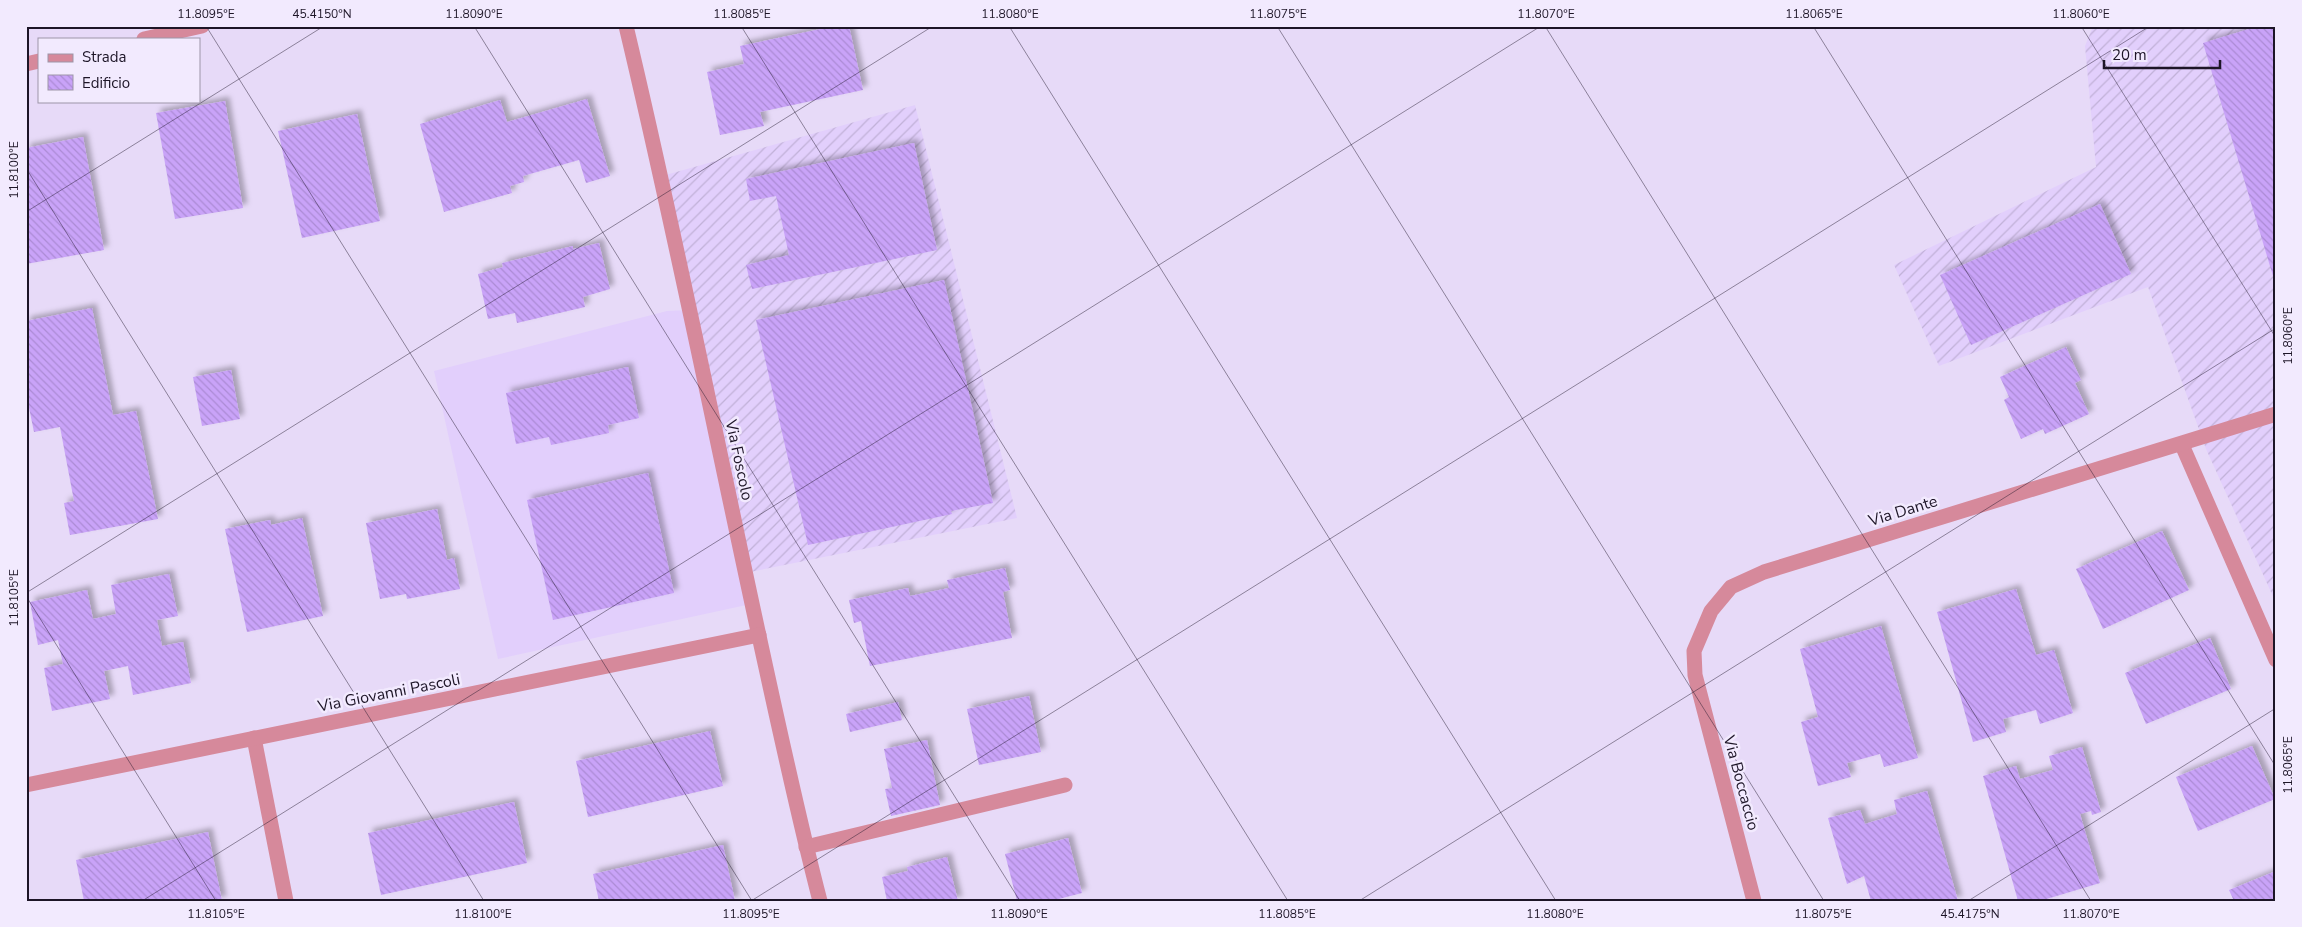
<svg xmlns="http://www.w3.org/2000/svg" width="2302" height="927" font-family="'Nunito Sans',sans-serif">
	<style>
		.built { fill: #e2cffc }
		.industrial { fill: url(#industrial-furrows) }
		.building { fill: url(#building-back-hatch); filter: url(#shadow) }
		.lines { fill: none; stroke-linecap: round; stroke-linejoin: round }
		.street { stroke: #d6899b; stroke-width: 15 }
		.ticks { fill: none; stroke: #1d1527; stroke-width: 1; stroke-opacity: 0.45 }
		.labels { text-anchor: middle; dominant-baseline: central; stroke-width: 5; stroke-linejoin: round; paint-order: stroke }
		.street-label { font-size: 16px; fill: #1d1527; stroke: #f2eafe }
		.neatline { fill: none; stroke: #1d1527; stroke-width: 2 }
		.ticks-label { font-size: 12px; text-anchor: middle; fill: #1d1527 }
	</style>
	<defs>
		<pattern id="industrial-furrows" width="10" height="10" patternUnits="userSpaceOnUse" patternTransform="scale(1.25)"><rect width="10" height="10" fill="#e2cffc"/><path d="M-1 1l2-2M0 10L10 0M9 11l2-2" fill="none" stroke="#c1b1d8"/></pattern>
		<pattern id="building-back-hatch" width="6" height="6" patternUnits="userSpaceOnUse" patternTransform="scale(1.25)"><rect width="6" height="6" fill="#c9a3f8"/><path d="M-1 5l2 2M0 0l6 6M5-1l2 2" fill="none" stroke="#ac8bd5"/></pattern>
		<filter id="shadow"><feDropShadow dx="4.5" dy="-4.5" stdDeviation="2.5" flood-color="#0004"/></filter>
	</defs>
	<rect width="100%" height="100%" fill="#e7daf8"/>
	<polygon class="built" points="690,310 751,604 498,659 434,371 667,311"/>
	<g class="industrial">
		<polygon points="2093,26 2276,26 2276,603 2206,449 2148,287 1939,366 1894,265 2096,167 2085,46"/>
		<polygon points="915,105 1017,518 745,573 662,176"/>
	</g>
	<g class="building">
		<polygon points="835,26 849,26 863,90 760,112 764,126 720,135 707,72 744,64 740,46"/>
		<polygon points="2259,26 2276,26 2276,276 2273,276 2203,43"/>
		<polygon points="587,99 610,176 586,183 579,160 523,176 524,182 510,186 512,193 444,212 420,124 500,100 507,122"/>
		<polygon points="225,101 243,208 175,219 156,113"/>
		<polygon points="357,114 380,221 302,238 278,131"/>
		<polygon points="83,137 104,250 26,264 26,148"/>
		<polygon points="914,143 937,250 752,289 746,265 789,255 776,196 750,201 746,179"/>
		<polygon points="2100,204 2131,274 1971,345 1940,275"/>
		<polygon points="599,243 610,289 583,297 585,307 517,323 515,313 488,319 478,274 503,267 502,263 573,246 573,249"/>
		<polygon points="944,280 993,503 951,511 952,514 808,545 756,320"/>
		<polygon points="92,308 113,415 136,411 158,519 70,535 64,503 74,501 60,427 34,432 26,393 26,321"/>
		<polygon points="2066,347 2081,380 2075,383 2089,414 2045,434 2043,429 2021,439 2004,400 2009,397 2000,377"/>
		<polygon points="628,367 639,418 608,425 609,433 551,445 549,437 516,444 506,393"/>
		<polygon points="231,370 240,419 202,426 193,377"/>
		<polygon points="648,473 674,593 553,620 527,500"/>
		<polygon points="437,509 447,560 454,558 460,589 407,599 406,594 380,599 366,523"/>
		<polygon points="302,518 323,616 247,632 225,529 270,520 271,525"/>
		<polygon points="2162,531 2189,590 2103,629 2076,569"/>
		<polygon points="1005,568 1010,590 1003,592 1012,638 870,666 861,621 854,623 849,600 908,588 910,596 949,588 947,580"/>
		<polygon points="169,574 178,616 157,620 162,646 183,642 191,683 133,695 128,666 104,671 110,699 52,711 44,668 63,664 58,640 38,645 30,602 87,590 93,619 116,614 111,585"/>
		<polygon points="2016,589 2036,655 2054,650 2073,713 2040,724 2036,710 2003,719 2006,732 1973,742 1937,612"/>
		<polygon points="1881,626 1918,758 1884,767 1880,754 1847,763 1851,777 1818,786 1801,722 1818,717 1800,649"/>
		<polygon points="2210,638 2231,689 2146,724 2125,673"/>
		<polygon points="1029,696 1041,752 979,765 967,709"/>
		<polygon points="898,702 902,720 850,732 846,714"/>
		<polygon points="710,731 723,786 588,817 576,761"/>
		<polygon points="927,740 940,805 891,816 885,789 892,788 884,749"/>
		<polygon points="2252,746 2275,799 2198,831 2176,777"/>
		<polygon points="2082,747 2101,812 2092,815 2091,811 2080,814 2100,883 2040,901 2018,901 1983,776 2016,766 2020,779 2053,770 2049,756"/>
		<polygon points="1927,791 1958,901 1871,901 1864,876 1847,884 1828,818 1860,810 1865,824 1897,814 1894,800"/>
		<polygon points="514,802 527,863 381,895 368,833"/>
		<polygon points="208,832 222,901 84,901 76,860"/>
		<polygon points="1068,838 1082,893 1051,901 1017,901 1005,854"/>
		<polygon points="723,845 735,901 599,901 593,874"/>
		<polygon points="947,857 958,901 887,901 882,877 908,871 907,867"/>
		<polygon points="2276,871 2276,901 2234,901 2229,890"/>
	</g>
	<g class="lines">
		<g class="street">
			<path d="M626 26C677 239 719 454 766 668 783 746 800 824 820 901"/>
			<polyline points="144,39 202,26"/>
			<polyline points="26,64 39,61"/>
			<polyline points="2182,445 2276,660"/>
			<polyline points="254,738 286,901"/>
			<polyline points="26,785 759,635"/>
			<polyline points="806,847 1065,785"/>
			<polyline points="1754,901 1695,675 1694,651 1711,611 1731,587 1764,572 2276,414"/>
		</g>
	</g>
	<path class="ticks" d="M206 26 752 901M474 26 1020 901M741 26 1288 901M1009 26 1556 901M1277 26 1824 901M1545 26 2091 901M1813 26 2276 767M2081 26 2276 338M26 168 484 901M26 212 324 26M26 593 933 26M26 596 216 901M142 901 1541 26M751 901 2150 26M1359 901 2276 328M1968 901 2276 708"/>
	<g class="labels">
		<g class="street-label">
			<text transform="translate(739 460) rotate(78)">Via Foscolo</text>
			<text transform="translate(1903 511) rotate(-17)">Via Dante</text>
			<text transform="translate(389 693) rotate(-11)">Via Giovanni Pascoli</text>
			<text transform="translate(1741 783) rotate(75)">Via Boccaccio</text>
		</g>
	</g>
	<rect width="2302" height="927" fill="none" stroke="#f2eafe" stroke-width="55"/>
	<rect x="38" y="38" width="162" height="65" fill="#f2eafe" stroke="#9d95a8"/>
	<rect x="48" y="54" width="25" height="8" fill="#d6899b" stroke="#9d95a8"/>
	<text x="82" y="62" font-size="15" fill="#1d1527">Strada</text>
	<rect x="48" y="75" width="25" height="15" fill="url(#building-back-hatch)" stroke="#9d95a8"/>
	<text x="82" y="88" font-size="15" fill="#1d1527">Edificio</text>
	<path d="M2104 60v8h116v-8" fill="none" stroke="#1d1527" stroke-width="2.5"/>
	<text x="2112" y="60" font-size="15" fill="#1d1527" stroke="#f2eafe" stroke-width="4" paint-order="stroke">20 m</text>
	<rect x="28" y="28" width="2246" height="872" class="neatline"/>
	<g class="ticks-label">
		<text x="206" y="18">11.8095°E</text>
		<text x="322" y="18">45.4150°N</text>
		<text x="474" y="18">11.8090°E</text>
		<text x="742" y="18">11.8085°E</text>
		<text x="1010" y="18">11.8080°E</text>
		<text x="1278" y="18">11.8075°E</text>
		<text x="1546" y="18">11.8070°E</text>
		<text x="1814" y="18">11.8065°E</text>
		<text x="2081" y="18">11.8060°E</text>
		<text transform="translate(14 170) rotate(-90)" y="4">11.8100°E</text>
		<text transform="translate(2288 336) rotate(-90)" y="4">11.8060°E</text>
		<text transform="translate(14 598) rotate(-90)" y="4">11.8105°E</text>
		<text transform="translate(2288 765) rotate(-90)" y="4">11.8065°E</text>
		<text x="216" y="918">11.8105°E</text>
		<text x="483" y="918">11.8100°E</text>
		<text x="751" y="918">11.8095°E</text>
		<text x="1019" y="918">11.8090°E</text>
		<text x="1287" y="918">11.8085°E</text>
		<text x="1555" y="918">11.8080°E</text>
		<text x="1823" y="918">11.8075°E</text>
		<text x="1970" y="918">45.4175°N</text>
		<text x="2091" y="918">11.8070°E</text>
	</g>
</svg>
